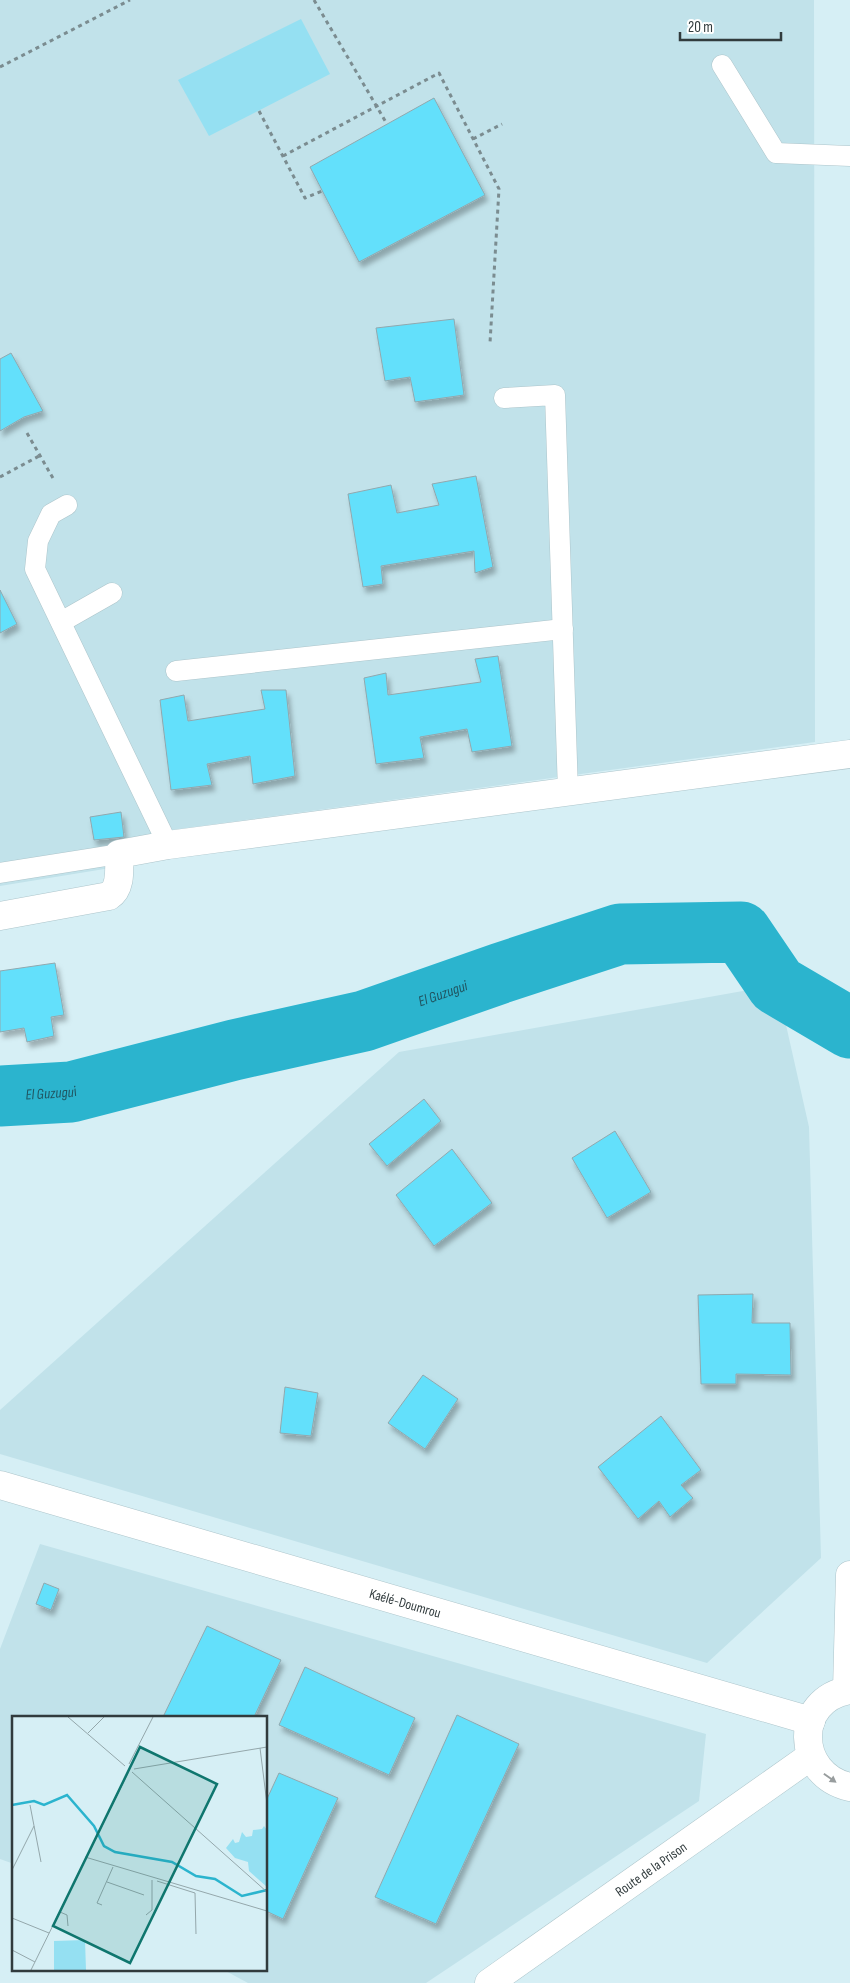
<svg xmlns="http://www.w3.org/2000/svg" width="850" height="1983" font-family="'Sofia Sans Condensed',sans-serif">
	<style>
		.built { fill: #c1e2ea }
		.green { fill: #95e0f2 }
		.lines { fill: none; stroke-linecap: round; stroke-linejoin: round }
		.river { stroke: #2bb4ce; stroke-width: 61 }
		.building { fill: #63e0fb; stroke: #91a8ae; filter: url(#shadow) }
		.lane-casing { stroke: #adc5cb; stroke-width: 21 }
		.street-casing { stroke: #adc5cb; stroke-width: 29 }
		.secondary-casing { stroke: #adc5cb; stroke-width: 29 }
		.path { stroke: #7b8c90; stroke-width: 3; stroke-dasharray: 4 4; stroke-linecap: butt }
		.lane { stroke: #fff; stroke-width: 20 }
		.street { stroke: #fff; stroke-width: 28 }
		.secondary { stroke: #fff; stroke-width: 28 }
		.oneway { fill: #989d9e }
		.labels { text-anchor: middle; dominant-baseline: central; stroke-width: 4; stroke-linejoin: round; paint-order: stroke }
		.street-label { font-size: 14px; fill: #313b3d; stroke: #fff }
		.water-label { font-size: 15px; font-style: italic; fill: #205561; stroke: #fff }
		.inset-river { fill: none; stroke: #2bb4ce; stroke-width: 2.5 }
		.inset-road { fill: none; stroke: #94a7ab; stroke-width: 1 }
		.view { fill: #0f766e; fill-opacity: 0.15; stroke: #0f766e; stroke-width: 2.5 }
		.inset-edge { fill: none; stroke: #313b3d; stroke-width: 2.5 }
	</style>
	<defs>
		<filter id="shadow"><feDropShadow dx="3" dy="5.5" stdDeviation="2.5" flood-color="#0004"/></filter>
	</defs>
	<rect width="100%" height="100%" fill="#d6eff5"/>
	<g class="built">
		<polygon points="0,0 814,0 815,742 171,830 172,858 0,886"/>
		<polygon points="777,985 809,1127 821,1558 707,1663 0,1454 0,1410 399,1052"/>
		<polygon points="40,1544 706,1734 699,1801 426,1983 248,1983 222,1969 266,1969 266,1717 14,1717 14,1864 0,1859 0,1649"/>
	</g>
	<polygon class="green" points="301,19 330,74 209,136 178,80"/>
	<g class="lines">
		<path class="river" id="s1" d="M0 1096 71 1092 234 1050 364 1021 501 973 620 934 741 932 777 985 850 1028"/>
	</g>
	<g class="building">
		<polygon points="434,98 485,195 359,262 310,167"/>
		<polygon points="454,319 464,395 415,402 410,377 385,381 376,328"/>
		<polygon points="11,353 43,411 24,417 0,431 0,359"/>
		<polygon points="476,476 493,567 475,573 474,551 381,566 383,584 363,587 348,494 391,485 397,513 439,505 432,484"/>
		<polygon points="0,590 17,624 0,633"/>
		<polygon points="498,656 512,746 472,752 467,729 420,737 424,758 376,764 364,678 386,673 388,695 481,682 475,659"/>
		<polygon points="261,690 286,690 295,776 253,784 250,756 207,764 212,785 171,790 160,700 184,695 188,721 265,709"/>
		<polygon points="121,812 124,837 94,840 90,817"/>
		<polygon points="55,963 64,1015 51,1017 54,1036 27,1042 24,1028 0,1032 0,971"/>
		<polygon points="424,1099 441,1121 387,1166 369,1144"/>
		<polygon points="615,1131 651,1192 607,1218 572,1158"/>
		<polygon points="452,1149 492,1203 434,1246 396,1195"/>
		<polygon points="753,1294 752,1323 790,1323 791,1375 736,1374 736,1384 701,1384 698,1295"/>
		<polygon points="423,1375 458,1399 425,1449 388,1423"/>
		<polygon points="285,1387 318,1393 311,1436 280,1433"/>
		<polygon points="661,1416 701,1470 681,1485 693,1498 670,1517 659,1501 638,1519 598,1467"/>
		<polygon points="44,1583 59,1589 51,1610 36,1604"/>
		<polygon points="207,1626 281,1660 254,1717 163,1717"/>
		<polygon points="305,1667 415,1718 389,1775 279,1725"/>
		<polygon points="457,1715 519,1744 436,1924 375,1897"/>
		<polygon points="279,1773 338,1798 283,1919 266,1911 266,1801"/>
	</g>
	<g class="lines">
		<defs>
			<g id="lane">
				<polyline points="722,65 776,153 850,156"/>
				<polyline points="504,398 555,395 568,792"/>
				<polyline points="67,505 51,514 38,541 35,569 168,845"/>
				<polyline points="61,622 112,593"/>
				<polyline points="176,671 563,629"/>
				<polyline points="0,873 119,854"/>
			</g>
			<path id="street" d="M0 916 109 896C122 888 119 868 119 854L168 845 850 754"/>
			<g id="secondary">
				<path id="s2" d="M0 1485 811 1721"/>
				<polyline points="847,1690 850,1575"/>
				<path d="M850 1690C793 1699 795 1775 850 1787"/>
				<path id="s3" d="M489 1983 811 1756"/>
			</g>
		</defs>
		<use href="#lane" class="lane-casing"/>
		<use href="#street" class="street-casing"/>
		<use href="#secondary" class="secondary-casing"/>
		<g class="path">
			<polyline points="314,0 387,124"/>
			<polyline points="0,67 130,0"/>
			<polyline points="259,111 305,198 322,191"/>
			<polyline points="473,139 502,124"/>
			<polyline points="283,156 439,73 499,189 490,343"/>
			<polyline points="27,433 54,480"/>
			<polyline points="0,477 41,455"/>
		</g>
		<use href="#lane" class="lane"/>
		<use href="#street" class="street"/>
		<use href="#secondary" class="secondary"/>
	</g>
	<defs><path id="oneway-solid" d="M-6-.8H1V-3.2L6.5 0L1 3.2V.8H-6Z" transform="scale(1.25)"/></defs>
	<use class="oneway" href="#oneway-solid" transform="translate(830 1778) rotate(35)"/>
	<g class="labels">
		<g class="street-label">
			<text stroke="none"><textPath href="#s2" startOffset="422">Kaélé-Doumrou</textPath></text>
			<text stroke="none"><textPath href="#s3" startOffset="198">Route de la Prison</textPath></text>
		</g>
		<g class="water-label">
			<text stroke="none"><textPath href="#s1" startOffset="456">El Guzugui</textPath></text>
			<text stroke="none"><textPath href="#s1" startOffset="51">El Guzugui</textPath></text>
		</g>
	</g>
	<g transform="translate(12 1716)">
		<rect width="255" height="255" fill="#d6eff5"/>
		<path d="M252 110 255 114V171L237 155 236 146 223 142 214 132 221 123 223 127 227 126 230 116 234 121 240 120 241 114 250 113ZM73 224 74 254H42V225Z" fill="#95e0f2"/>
		<path class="inset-river" d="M0 89 22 85 32 89 55 79 82 110 92 130 103 136 160 146 184 160 203 163 230 180 255 174"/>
		<path class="inset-road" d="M56 1 113 50M76 17 92 1M248 32 255 88M117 48 141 1M122 53 255 31M120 56 255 176M18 89 29 146M73 141 255 195M0 154 22 110M145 165 183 177 184 218M95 166 132 179M90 189 85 187 101 151M48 196 55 199 56 210M134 199 140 194V164M0 202 37 217M0 234 23 246M19 254 116 57"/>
		<path class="view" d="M128 31 205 68 118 247 41 210Z"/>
		<rect width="255" height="255" class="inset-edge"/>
	</g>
	<path d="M680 32v8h101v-8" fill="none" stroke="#313b3d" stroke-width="2.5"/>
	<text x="688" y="32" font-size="15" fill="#313b3d" stroke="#ffffff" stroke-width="4" paint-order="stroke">20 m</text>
</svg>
